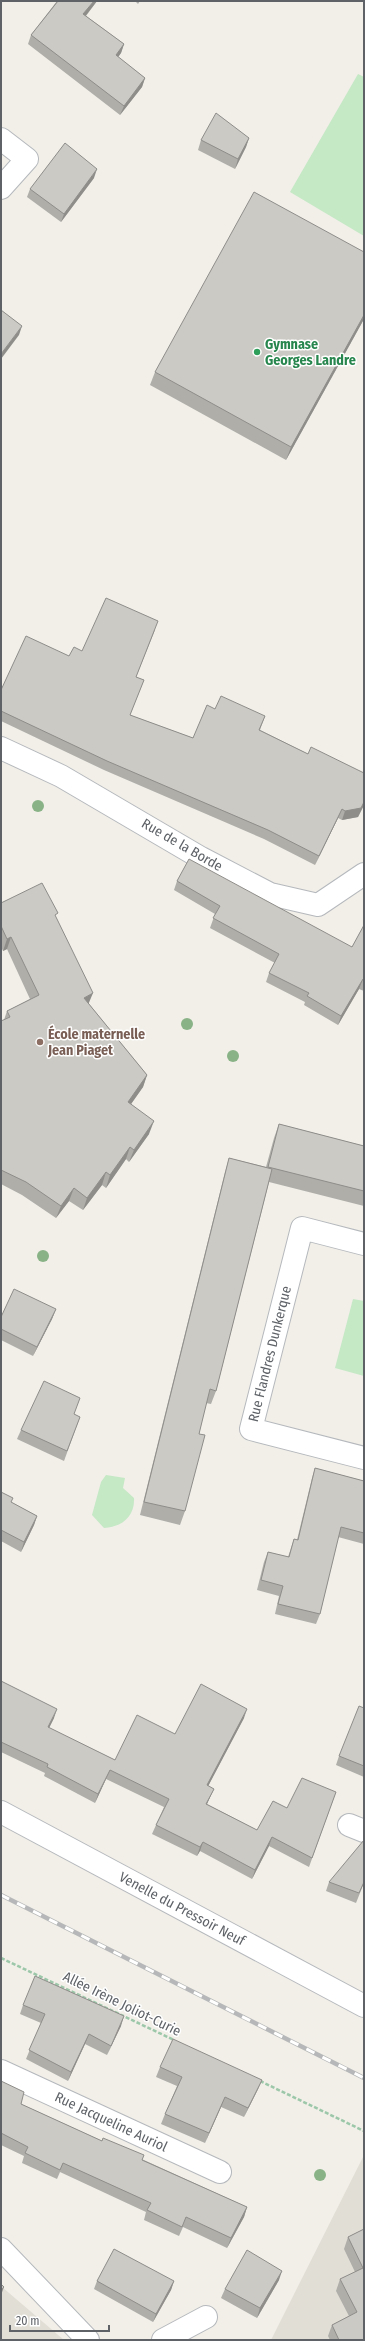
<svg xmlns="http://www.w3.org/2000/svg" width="365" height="2341" font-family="'Fira Sans Condensed',sans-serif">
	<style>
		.education { fill: #e1ded6 }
		.green { fill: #c5e8c5 }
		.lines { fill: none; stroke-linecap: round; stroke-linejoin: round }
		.minor-casing { stroke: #b5b8bc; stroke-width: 24 }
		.path { stroke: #9cc7a9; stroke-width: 2.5; stroke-dasharray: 4 2; stroke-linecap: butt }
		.minor { stroke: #fff; stroke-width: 22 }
		.rail-casing { stroke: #b6b7b8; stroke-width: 4.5 }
		.rail { stroke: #fff; stroke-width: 3; stroke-dasharray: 9; stroke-linecap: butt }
		.tree { fill: #89b387 }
		.wall { fill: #afaea9 }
		.shaded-wall { fill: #8f8d8a }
		.building { fill: #cccac5; stroke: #8f8d8a }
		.leisure-dot { fill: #2e9e5b; stroke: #fff; stroke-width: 1.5 }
		.education-dot { fill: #8d6e63; stroke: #fff; stroke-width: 1.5 }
		.labels { text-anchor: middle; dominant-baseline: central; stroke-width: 3; stroke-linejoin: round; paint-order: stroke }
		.leisure-label { font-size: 14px; font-weight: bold; fill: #27864d; stroke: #fff; text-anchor: start }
		.street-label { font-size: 14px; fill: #5f6368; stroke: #fff }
		.education-label { font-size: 14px; font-weight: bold; fill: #785e54; stroke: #fff; text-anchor: start }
	</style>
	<rect width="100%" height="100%" fill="#f1efe8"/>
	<g class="education">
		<polygon points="364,2155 364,2340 271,2340"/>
		<polygon points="1,2286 2,2287 64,2340 1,2340"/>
	</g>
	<g class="green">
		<polygon points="358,74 364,77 364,236 290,192"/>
		<polygon points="353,1299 364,1301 364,1376 335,1368"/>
		<path d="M106 1475 125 1478 123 1488 134 1498C135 1517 121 1527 104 1528L92 1515 101 1482Z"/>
	</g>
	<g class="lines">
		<defs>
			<g id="minor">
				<polyline points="1,139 27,159 1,188"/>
				<polyline points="1,748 61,776 201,858 270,894 318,905 364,874"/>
				<polyline points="364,1244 302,1228 251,1429 364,1458"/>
				<polyline points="1,1812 364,2006"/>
				<polyline points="349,1825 364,1831"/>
				<polyline points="1,2071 220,2172"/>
				<polyline points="1,2249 88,2340"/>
				<polyline points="163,2340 206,2317"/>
			</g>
		</defs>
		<use href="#minor" class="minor-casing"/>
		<g class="path">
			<polyline points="1,1958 174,2040"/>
			<polyline points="260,2081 364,2131"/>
		</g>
		<use href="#minor" class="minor"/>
		<defs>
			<polyline id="rail" points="1,1895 364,2078"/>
		</defs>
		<use href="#rail" class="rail-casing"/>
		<use href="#rail" class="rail"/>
	</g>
	<g class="tree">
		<circle cx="38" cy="806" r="6"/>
		<circle cx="187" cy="1024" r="6"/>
		<circle cx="233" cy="1056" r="6"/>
		<circle cx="43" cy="1256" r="6"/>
		<circle cx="320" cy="2175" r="6"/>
	</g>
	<g class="wall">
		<polygon points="57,1 97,1 86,16 124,44 121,53 118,57 145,78 142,87 120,115 28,44 31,35"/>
		<polygon points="135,1 140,1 138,4"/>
		<polygon points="249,138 246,147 235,169 198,150 201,140"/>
		<polygon points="94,178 61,222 27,197 30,189"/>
		<polygon points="364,252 364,319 286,460 150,385 155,372"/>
		<polygon points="155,630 136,677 144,680 130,715 193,738 215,709 265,716 260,730 308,754 364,773 364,805 358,817 342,820 338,818 315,865 264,839 104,770 1,721 1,690 69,656 82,651"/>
		<polygon points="177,881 352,947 364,925 364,991 359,989 338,1025 304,1005 305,1002 266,982 269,973 275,963 210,928 215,914 174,890"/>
		<polygon points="1,903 56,918 89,1004 147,1075 143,1087 131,1104 149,1134 129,1162 126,1159 106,1188 102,1185 83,1210 69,1201 56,1218 22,1195 1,1184 1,1021 4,1020 7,1011 30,999 7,949 3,951 1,947"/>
		<polygon points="279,1124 364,1146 364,1206 269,1182 216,1391 211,1404 206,1403 199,1434 185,1511 180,1525 140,1515 225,1172 229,1158 266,1167 274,1138"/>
		<polygon points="56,1309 52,1319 33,1356 1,1340 1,1317"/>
		<polygon points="74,1414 80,1417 64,1461 17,1439 21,1430"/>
		<polygon points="315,1468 364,1481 364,1544 338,1537 320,1614 316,1624 275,1614 279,1596 257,1590 264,1562 268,1552 288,1557 294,1539 297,1540 312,1478"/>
		<polygon points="1,1492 11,1502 37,1516 34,1525 21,1552 1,1541"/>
		<polygon points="1,1681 54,1718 49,1728 115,1760 175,1734 244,1718 208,1786 214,1789 207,1804 257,1830 287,1808 336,1792 309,1867 269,1846 252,1879 200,1851 197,1856 152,1834 164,1807 106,1779 95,1803 44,1776 45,1773 1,1752"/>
		<polygon points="364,1708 364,1777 336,1765 339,1756"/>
		<polygon points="329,1882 364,1883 356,1903 326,1891"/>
		<polygon points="23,2005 121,2026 107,2055 85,2044 68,2081 26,2059 41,2023 20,2014"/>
		<polygon points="160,2067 262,2080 258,2089 244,2117 221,2107 205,2143 161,2124 165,2114 177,2086 156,2077"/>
		<polygon points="1,2081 21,2104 247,2207 244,2217 227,2248 183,2227 179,2236 144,2220 146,2212 60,2172 57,2179 22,2163 24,2156 1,2145"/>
		<polygon points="364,2229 364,2340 330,2340 328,2336 332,2325 349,2316 336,2291 340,2279 355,2272 344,2249 348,2237"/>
		<polygon points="279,2280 257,2318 221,2298 225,2289"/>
		<polygon points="97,2281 174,2281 171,2290 153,2322 94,2289"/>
	</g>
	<g class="shaded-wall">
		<polygon points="94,1 97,1 80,23 83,14"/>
		<polygon points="124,44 121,53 113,64 116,55"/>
		<polygon points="145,78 142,87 120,115 124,106"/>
		<polygon points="249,138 246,147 235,169 238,159"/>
		<polygon points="97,169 94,178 61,222 64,214"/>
		<polygon points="364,315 364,319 286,460 291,447"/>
		<polygon points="22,326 19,335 1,359 1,354"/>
		<polygon points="364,802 364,805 358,817 342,820 345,811"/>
		<polygon points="342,809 338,818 315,865 319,856"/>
		<polygon points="11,937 7,949 3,951 7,939"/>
		<polygon points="363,979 359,989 338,1025 341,1016"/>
		<polygon points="93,993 88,1005 84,998"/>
		<polygon points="147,1075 143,1087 124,1114 128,1102"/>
		<polygon points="154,1121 149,1134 129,1162 134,1150"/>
		<polygon points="130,1147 126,1159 106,1188 110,1175"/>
		<polygon points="106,1172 102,1185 83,1210 87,1198"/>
		<polygon points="74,1188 69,1201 56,1218 61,1206"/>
		<polygon points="56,1309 52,1319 33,1356 37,1347"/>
		<polygon points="37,1516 34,1525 21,1552 24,1542"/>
		<polygon points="57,1709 54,1718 45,1736 48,1727"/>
		<polygon points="247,1709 244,1718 204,1794 207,1785"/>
		<polygon points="110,1770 106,1779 95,1803 98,1794"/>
		<polygon points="214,1789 210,1797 203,1813 206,1804"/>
		<polygon points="272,1837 269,1846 252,1879 255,1870"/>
		<polygon points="203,1842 200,1851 197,1856 200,1847"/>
		<polygon points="124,2016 121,2026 107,2055 111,2046"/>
		<polygon points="89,2034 85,2044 68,2081 71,2072"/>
		<polygon points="262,2080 258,2089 244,2117 248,2108"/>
		<polygon points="225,2097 221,2107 205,2143 209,2133"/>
		<polygon points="247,2207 244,2217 227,2248 231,2238"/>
		<polygon points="282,2271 279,2280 257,2318 260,2308"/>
		<polygon points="174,2281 171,2290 153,2322 156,2314"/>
		<polygon points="4,2287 1,2295 1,2290"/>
	</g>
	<g class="building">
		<polygon points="58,1 94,1 83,14 124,44 116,55 145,78 124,106 31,35"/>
		<polygon points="216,113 249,138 238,159 201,140"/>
		<polygon points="65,143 97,169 64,214 30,189"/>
		<polygon points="254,192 364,252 364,315 291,447 155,372"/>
		<polygon points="1,310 22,326 1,354"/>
		<polygon points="106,598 158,621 136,677 144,680 130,715 193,738 207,705 215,709 221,696 265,716 259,730 308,754 311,747 364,773 364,802 361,808 345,811 342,809 319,856 268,830 107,761 1,711 1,690 26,636 69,656 74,647 82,651"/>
		<polygon points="189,859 352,947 364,925 364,980 363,979 341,1016 307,996 309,993 269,973 279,954 213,918 220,906 177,881"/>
		<polygon points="42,883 58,913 55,915 93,993 84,998 147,1075 128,1102 154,1121 134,1150 130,1147 110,1175 106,1172 87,1198 74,1188 61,1206 26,1182 1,1170 1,1021 10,1017 7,1011 39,995 11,937 7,939 1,926 1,903"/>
		<polygon points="279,1124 364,1146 364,1191 268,1167"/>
		<polygon points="229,1158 272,1169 216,1391 210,1389 199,1434 205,1435 185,1511 144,1502"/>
		<polygon points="14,1289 56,1309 37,1347 1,1329 1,1317"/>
		<polygon points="44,1381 80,1398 74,1414 80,1417 67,1451 21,1430"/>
		<polygon points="315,1468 364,1481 364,1533 341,1527 320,1614 278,1604 283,1586 261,1580 268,1552 289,1557 294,1539 298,1540"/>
		<polygon points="1,1492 13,1498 11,1502 37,1516 24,1542 1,1530"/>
		<polygon points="1,1681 57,1709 48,1727 115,1760 137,1715 175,1734 201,1684 247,1709 207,1785 214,1789 206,1804 257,1830 273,1801 287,1808 302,1778 336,1792 312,1858 272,1837 255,1870 203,1842 200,1847 156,1825 169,1799 110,1770 98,1794 47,1767 48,1764 1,1742 1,1737 2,1736 1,1736"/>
		<polygon points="359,1706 364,1708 364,1766 339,1756"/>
		<polygon points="364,1840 364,1882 359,1893 329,1882"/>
		<polygon points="35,1976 124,2016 111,2046 89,2034 71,2072 29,2050 45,2014 23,2005"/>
		<polygon points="173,2039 262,2080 248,2108 225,2097 209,2133 165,2114 182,2077 160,2067"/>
		<polygon points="1,2081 24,2092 21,2104 102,2141 103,2138 144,2155 142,2160 247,2207 231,2238 186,2217 182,2227 147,2210 151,2203 63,2163 60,2170 25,2153 28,2147 1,2133"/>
		<polygon points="364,2229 364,2340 339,2340 332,2325 357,2312 340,2279 363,2268 348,2237"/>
		<polygon points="114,2249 174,2281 156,2314 97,2281"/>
		<polygon points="247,2250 282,2271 260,2308 225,2289"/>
		<polygon points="1,2284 4,2287 1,2290"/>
	</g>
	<circle class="leisure-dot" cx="257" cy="352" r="4"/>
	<circle class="education-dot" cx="40" cy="1042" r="4"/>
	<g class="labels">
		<g class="leisure-label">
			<text x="265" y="344">Gymnase<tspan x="265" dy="16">Georges Landre</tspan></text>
		</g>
		<g class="street-label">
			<text transform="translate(182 845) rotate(30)">Rue de la Borde</text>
			<text transform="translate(270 1354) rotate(-76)">Rue Flandres Dunkerque</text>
			<text transform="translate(182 1909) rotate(28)">Venelle du Pressoir Neuf</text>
			<text transform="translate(122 2004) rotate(26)">Allée Irène Joliot-Curie</text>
			<text transform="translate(111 2122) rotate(25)">Rue Jacqueline Auriol</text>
		</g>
		<g class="education-label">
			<text x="48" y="1034">École maternelle<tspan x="48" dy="16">Jean Piaget</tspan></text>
		</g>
	</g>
	<rect width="365" height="2341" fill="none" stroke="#5f6368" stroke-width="4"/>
	<path d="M10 2325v6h99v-6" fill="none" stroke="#5f6368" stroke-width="2"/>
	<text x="16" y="2325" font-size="12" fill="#5f6368" stroke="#ffffff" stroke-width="3" paint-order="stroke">20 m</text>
</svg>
